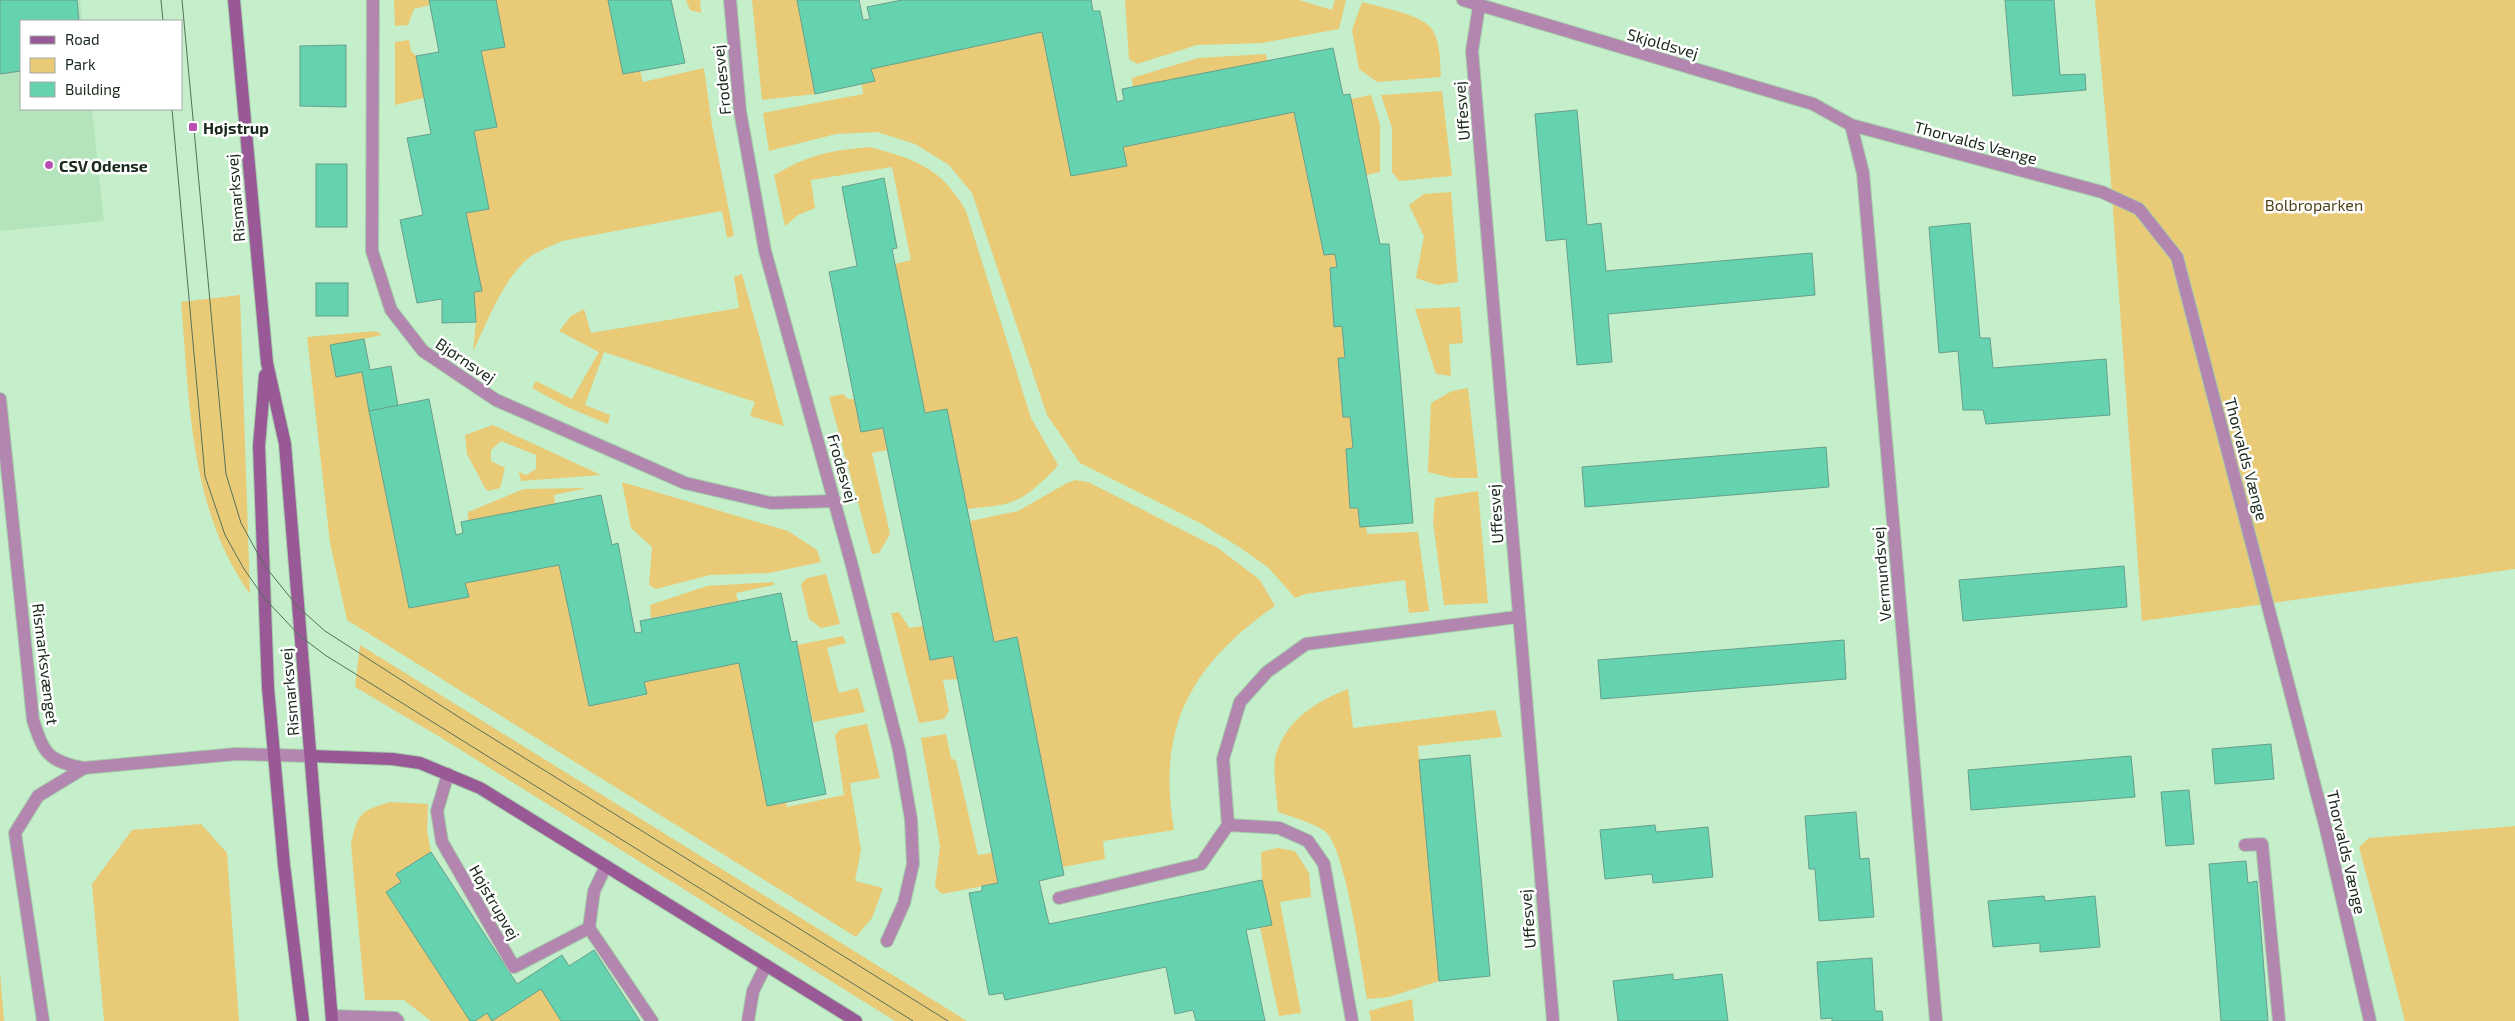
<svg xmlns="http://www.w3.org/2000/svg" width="2515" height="1021" font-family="'Exo 2',sans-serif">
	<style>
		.built { fill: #b4e4bb }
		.green { fill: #e9ca77 }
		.building { fill: #65d3af; stroke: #679f8b }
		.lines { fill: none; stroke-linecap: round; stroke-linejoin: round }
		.lane-casing { stroke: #a5cbaa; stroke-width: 14 }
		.street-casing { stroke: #a5cbaa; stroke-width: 14 }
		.secondary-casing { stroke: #a5cbaa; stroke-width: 14 }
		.lane { stroke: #b386af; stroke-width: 12 }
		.street { stroke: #b386af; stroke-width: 12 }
		.secondary { stroke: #995896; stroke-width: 12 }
		.tram { stroke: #566f5a; stroke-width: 1 }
		.poi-dot { fill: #b850b3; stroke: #fff; stroke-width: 2 }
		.labels { text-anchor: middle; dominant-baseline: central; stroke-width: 5; stroke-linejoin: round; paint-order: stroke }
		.street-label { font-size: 16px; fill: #18281b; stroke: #fff }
		.poi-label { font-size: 16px; font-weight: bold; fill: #18281b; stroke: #fff; text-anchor: start }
		.park-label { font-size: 16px; fill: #52441e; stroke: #fff }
	</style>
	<rect width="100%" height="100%" fill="#c4efca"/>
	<polygon class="built" points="0,0 80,0 82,21 21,21 21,109 92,109 104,221 0,231"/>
	<g class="green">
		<polygon points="394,0 429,0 430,5 414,9 408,25 395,26"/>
		<path d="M496 0H608L623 74 640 71 643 82 704 68 712 125 734 236 727 238 722 211 562 241C549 247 534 252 524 262 500 286 488 321 473 351L476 322 466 213 489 209 474 131 497 127 481 51Z"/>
		<polygon points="686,0 700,0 701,13 690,10"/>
		<polygon points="752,0 797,0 815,94 762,100"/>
		<polygon points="1125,0 1299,0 1332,10 1335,0 1346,0 1339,29 1262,43 1197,45 1137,64 1129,59"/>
		<polygon points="2095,0 2515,0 2515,569 2142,621 2109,154"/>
		<path d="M1362 2C1379 7 1420 14 1431 28 1441 41 1440 62 1441 77L1377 82 1359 69 1352 30Z"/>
		<polygon points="1042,32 1071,176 1126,166 1123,147 1294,112 1324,255 1335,254 1337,267 1330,268 1334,326 1342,326 1345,358 1338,358 1343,417 1350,417 1353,448 1346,449 1350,508 1358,508 1360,527 1366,526 1367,534 1418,532 1429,611 1409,613 1405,580 1305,594 1295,598 1269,568 1239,547 1200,523 1080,463 1047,415 972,193 949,165 915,144 877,132 836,134 769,151 763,113 863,94 862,84 875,81 871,69"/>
		<polygon points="409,40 411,51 416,56 424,98 395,105 395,42"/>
		<polygon points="1266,54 1267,61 1133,87 1132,78 1198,58"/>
		<polygon points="1442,91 1452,176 1399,181 1392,172 1392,128 1381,95"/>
		<polygon points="1371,95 1380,124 1380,172 1366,175 1351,99"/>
		<path d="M870 147C915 159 942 168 966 211L1031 418 1058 465C1052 473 1046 478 1039 484 1015 507 999 505 967 509L947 409 925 413 895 264 911 260 892 167 811 180 815 208 798 215 785 226 774 175C811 154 828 151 870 147Z"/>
		<polygon points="1451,192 1458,282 1437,285 1416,278 1424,236 1409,205 1424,194"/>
		<polygon points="742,274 784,426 750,416 755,402 604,352 585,405 610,415 608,424 567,407 532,388 536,381 572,399 599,352 559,331 571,316 584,309 591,333 739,308 734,277"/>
		<path d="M240 295 250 594C189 508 190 403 181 302Z"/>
		<polygon points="1460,307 1463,343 1449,344 1451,376 1436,374 1415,309"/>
		<polygon points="376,331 382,335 330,346 336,377 362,372 409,608 468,597 465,583 559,565 589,706 647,695 644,682 739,663 767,806 786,802 787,807 844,795 835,735 841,729 867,724 880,778 850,783 861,850 855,881 883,888 872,918 856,937 347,620 330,543 307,337"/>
		<polygon points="1468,388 1478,478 1452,478 1428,472 1431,403 1452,391"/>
		<polygon points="843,394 848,399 854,399 861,432 883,428 888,450 872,453 890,534 879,553 872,554 829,397"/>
		<polygon points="493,425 601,475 521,481 519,472 526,475 536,469 536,455 501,441 491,450 491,461 505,468 500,488 488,491 485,488 467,454 465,435"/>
		<path d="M1076 480 1088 482 1218 548 1260 580 1275 606C1192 664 1156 726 1174 830L1103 841 1105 859 1063 867 1017 637 994 642 970 521 1018 511 1067 483Z"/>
		<polygon points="622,482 788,531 817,550 821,562 769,573 710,575 656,589 649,585 652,547 631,528"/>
		<polygon points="587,488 554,495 555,504 468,521 468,512 524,489"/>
		<polygon points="1478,491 1488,603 1444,605 1433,522 1435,498"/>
		<polygon points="826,574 840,624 821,628 809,619 801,584 807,578"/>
		<polygon points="773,582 774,585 736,593 738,601 651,618 650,605 707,586"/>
		<polygon points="899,612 909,628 923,626 930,660 953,656 958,679 943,680 949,711 944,719 919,723 891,613"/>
		<polygon points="843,636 846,643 827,648 839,693 858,688 865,712 813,722 797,645"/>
		<polygon points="360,645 967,1021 895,1021 440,737 355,687"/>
		<path d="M1348 689 1353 728 1495 710 1502 737 1418 746 1439 981 1389 997 1367 999C1361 965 1347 857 1327 833 1320 825 1289 816 1278 812 1277 797 1272 767 1276 754 1287 719 1316 702 1348 689Z"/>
		<polygon points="946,734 951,758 956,761 978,855 992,853 998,883 942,894 935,887 940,846 921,738"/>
		<path d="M390 802 428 804 427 831 431 852 396 874 401 882 386 892 470 1021H431L404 1000H365L351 844C358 814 359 811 390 802Z"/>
		<polygon points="201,824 227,853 239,1021 104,1021 92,884 132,830"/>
		<polygon points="2515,826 2515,1021 2405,1021 2359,847 2369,838"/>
		<polygon points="1277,848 1295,851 1309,873 1311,897 1280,902 1301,1013 1279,1016 1260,927 1272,924 1262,880 1261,852"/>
		<polygon points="0,973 4,1021 0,1021"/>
		<polygon points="541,989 561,1021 475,1021 487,1013 492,1021"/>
		<polygon points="1412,999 1414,1021 1371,1021 1369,1011"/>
	</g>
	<g class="building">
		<polygon points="0,0 77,0 79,21 21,21 21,71 0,74"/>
		<polygon points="429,0 496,0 505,47 481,51 497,127 474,131 489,209 466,213 482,291 474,292 476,322 442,323 442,299 417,303 400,220 423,215 407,138 431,134 416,56 439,52"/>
		<polygon points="608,0 671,0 685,63 623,74"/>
		<polygon points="797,0 859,0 863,20 870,19 867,7 902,0 1091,0 1093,11 1100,11 1117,102 1124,100 1122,89 1333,48 1343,95 1350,94 1380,244 1389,244 1413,523 1360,527 1358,508 1350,508 1346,449 1353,448 1350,417 1343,417 1338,358 1345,358 1342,326 1334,327 1330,268 1337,267 1335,254 1324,255 1294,112 1123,147 1127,166 1071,176 1042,32 871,69 875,81 815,94"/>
		<polygon points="2005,0 2054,0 2060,75 2085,74 2086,90 2013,96"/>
		<polygon points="346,45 346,107 300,106 300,46"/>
		<polygon points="1577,110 1587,225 1601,223 1606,271 1812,253 1815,295 1608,314 1612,362 1577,365 1566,239 1546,241 1535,114"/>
		<rect x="316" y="164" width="31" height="63"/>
		<polygon points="884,178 897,248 892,249 925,413 947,409 994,642 1017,637 1064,875 1039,881 1049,924 1262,880 1272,925 1246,930 1265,1021 1196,1021 1193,1010 1175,1014 1166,967 1005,1000 1003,993 989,995 969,893 982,891 982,886 998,883 953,656 930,660 883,428 861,432 829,272 857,266 842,187"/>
		<polygon points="1970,223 1980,338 1990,338 1993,368 2106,359 2110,415 1986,424 1983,410 1963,410 1958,351 1939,353 1929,227"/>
		<rect x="316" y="283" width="32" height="33"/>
		<polygon points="364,339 370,370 391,366 398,406 369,411 362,372 336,377 330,345"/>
		<polygon points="429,399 456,535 463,533 461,522 601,495 612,545 618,543 635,633 642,632 640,621 781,593 791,642 797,641 797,645 826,794 767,806 739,663 644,682 647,694 589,706 559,565 465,583 469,597 409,608 369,411"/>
		<polygon points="1826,447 1829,487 1585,507 1582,467"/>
		<polygon points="2124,566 2127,607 1963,621 1959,580"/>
		<polygon points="1844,640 1846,679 1601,699 1598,660"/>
		<polygon points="2271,744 2274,779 2215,784 2212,749"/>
		<polygon points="1470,755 1490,976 1439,981 1419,760"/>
		<polygon points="2131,756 2135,797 1971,810 1968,770"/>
		<polygon points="2189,790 2194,844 2166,846 2161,792"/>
		<polygon points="1856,812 1860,859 1869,858 1874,917 1819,921 1815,869 1809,869 1805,816"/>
		<polygon points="1655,825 1656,832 1708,827 1713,877 1653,883 1652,874 1605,879 1600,830"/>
		<polygon points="431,852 517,984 562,955 569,966 594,950 640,1021 561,1021 541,989 492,1021 487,1013 475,1021 470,1021 386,892 401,882 396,874"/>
		<polygon points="2246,861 2248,883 2257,881 2268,1021 2221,1021 2209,864"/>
		<polygon points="2044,896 2045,901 2095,896 2100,947 2040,952 2040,943 1993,947 1988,901"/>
		<polygon points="1872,958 1875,1011 1882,1011 1883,1021 1832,1021 1832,1018 1821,1019 1817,962"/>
		<polygon points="1673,974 1673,980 1722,974 1728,1021 1618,1021 1613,981"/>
	</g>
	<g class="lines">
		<defs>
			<g id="lane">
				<polyline points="448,774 437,811 442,842 514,967 589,928 652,1021"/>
				<polyline points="1228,825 1279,828 1308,841 1324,864 1352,1021"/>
				<polyline points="1059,898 1201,864 1228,825 1223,759 1240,702 1267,672 1306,644 1517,617"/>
				<polyline points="589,928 594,891 606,866"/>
				<polyline points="332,1016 395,1018 398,1021"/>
				<polyline points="43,1021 15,833 38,796 84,768"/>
				<polyline points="748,1021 753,991 766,965"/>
			</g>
			<g id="street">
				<polyline points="373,0 372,251 391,310 423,351 496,400 685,483 771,503 835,501"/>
				<polyline points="730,0 740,111 765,251 851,562 899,750 911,819 913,864 904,903 887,941"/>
				<polyline points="1463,0 1813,104 1851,125 2102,192 2139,209 2177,257 2326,829 2370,1021"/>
				<path d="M1479 6 1472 51C1502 374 1523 698 1553 1021"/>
				<polyline points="1851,125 1863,173 1936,1021"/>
				<path d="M0 399 33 720C44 754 48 761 84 768L236 754 311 756"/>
				<polyline points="2245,845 2262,844 2279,1021"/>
			</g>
			<g id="secondary">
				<polyline points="234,0 267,363 285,444 332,1021"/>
				<polyline points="265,375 259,446 268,688 284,865 303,1021"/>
				<polyline points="311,756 392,759 420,763 480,788 856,1021"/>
			</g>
		</defs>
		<use href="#lane" class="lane-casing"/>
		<use href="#street" class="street-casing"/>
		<use href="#secondary" class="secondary-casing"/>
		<use href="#lane" class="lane"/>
		<use href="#street" class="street"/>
		<use href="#secondary" class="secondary"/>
		<g class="tram">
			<polyline points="161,0 163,21"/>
			<polyline points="182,0 226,474 241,523 264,565 298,607 325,631 465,721 948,1021"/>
			<polyline points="172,109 205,476 225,535 244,569 265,599 300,636 325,655 913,1021"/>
		</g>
	</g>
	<g class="poi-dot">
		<rect x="188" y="122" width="10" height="10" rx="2.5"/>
		<circle cx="49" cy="165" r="5"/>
	</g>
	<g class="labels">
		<g class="street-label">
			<text transform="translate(1663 43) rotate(16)">Skjoldsvej</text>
			<text transform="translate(721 80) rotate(-96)">Frodesvej</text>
			<text transform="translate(1461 111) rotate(-95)">Uffesvej</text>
			<text transform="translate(1976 142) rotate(15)">Thorvalds Vænge</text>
			<text transform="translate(235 198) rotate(-95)">Rismarksvej</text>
			<text transform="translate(466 360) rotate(34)">Bjørnsvej</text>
			<text transform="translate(2247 459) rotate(75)">Thorvalds Vænge</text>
			<text transform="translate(843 468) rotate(74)">Frodesvej</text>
			<text transform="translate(1495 514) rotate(-94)">Uffesvej</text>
			<text transform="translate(1881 574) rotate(-95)">Vermundsvej</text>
			<text transform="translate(46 664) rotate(83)">Rismarksvænget</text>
			<text transform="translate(289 692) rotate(-95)">Rismarksvej</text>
			<text transform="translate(2347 852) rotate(77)">Thorvalds Vænge</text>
			<text transform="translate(495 902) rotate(60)">Højstrupvej</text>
			<text transform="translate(1527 919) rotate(-95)">Uffesvej</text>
		</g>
		<g class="poi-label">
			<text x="203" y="127">Højstrup</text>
			<text x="59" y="165">CSV Odense</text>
		</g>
		<g class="park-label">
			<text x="2314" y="204">Bolbroparken</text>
		</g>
	</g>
	<rect x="20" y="20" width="162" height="90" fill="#ffffff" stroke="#a3a9a4"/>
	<rect x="30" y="36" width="25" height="8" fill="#995896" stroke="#a3a9a4"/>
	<text x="65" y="45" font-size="15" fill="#18281b">Road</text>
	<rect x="30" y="58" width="25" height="15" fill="#e9ca77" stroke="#a3a9a4"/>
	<text x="65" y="70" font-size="15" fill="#18281b">Park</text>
	<rect x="30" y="82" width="25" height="15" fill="#65d3af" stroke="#a3a9a4"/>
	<text x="65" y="95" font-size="15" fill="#18281b">Building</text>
</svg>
